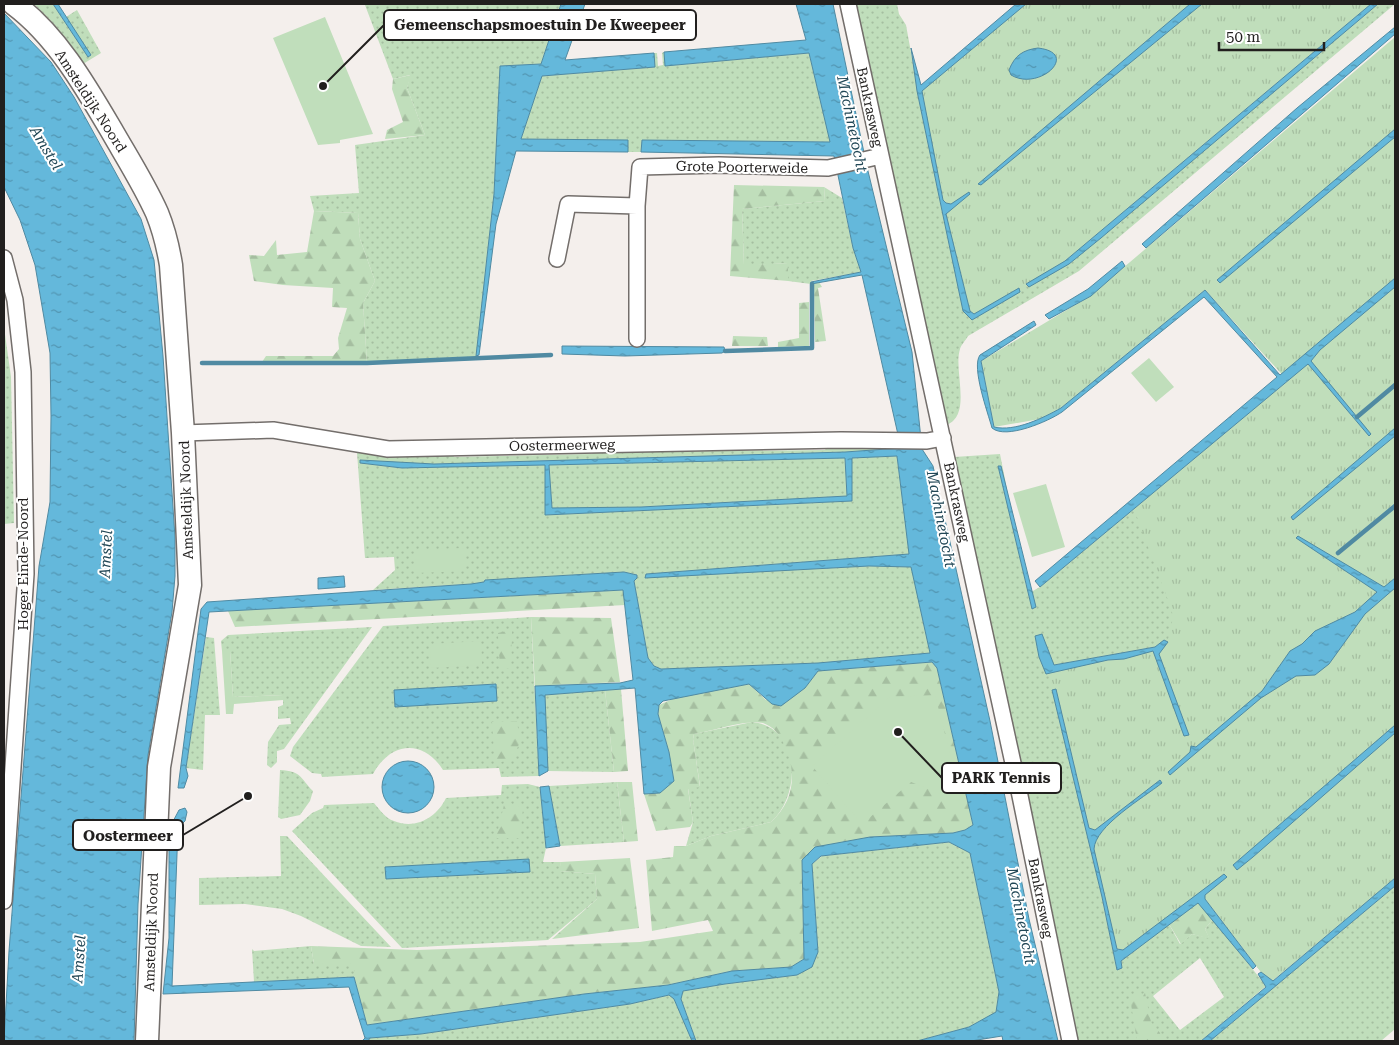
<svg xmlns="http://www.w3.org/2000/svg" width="1399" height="1045" font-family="'Roboto Serif',serif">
<defs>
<pattern id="grass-dots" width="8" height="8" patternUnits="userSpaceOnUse" patternTransform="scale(1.25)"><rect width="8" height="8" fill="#c0debb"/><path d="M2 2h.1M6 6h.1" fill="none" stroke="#a5bea0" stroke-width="1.8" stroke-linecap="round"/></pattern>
<pattern id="forest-firs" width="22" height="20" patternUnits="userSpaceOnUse" patternTransform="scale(1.25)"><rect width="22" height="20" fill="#c0debb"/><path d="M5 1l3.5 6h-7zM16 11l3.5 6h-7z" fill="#a5bea0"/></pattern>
<pattern id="park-tufts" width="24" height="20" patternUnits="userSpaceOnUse" patternTransform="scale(1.25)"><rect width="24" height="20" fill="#c0debb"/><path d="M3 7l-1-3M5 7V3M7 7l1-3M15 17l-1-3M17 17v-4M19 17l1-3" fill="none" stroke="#a5bea0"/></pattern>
<pattern id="water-ripples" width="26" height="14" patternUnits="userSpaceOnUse" patternTransform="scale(1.25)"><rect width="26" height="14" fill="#64b8db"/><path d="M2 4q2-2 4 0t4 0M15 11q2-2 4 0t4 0" fill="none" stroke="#5295b1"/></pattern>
</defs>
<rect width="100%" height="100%" fill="#f4efec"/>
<!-- grass -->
<path fill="url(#grass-dots)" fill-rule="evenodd" d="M34,4H53L88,57L66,17L77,10L101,53L83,64C70,41 53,22 34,4Z
M374,4H561L541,64L500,66L494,194L476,360L367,363L363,303L375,281L360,239L358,213L314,211L310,196L359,193L355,145L425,135L407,88L410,75L393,79L365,5Z
M853,4H897L899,14L906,25L918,91L1019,4H1371L1065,261L1069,264L1378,4H1395L1079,271L968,336C966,340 961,345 960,349C953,371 973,415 946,425Z
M664,52L666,66L809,53L831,142L642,140L641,152H628V140L521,139L542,76L654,67V53H657L658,66L663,65L662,53Z
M824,187L842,198L853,248L862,272L811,281V284L788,281L787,263L744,266L742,209L825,201Z
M4,327L11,377L14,523L4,524Z
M1308,364L1395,878L1272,981L1261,972L1205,899V895L1224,874L1123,950L1117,949L1102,897L1117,970L1122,968L1121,961L1169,924L1180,944L1192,934L1209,938L1205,929L1213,919L1266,986L1201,1041H1077L954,457L1000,454L1026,585L1034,602L1031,592L1040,587ZM1165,640L1161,677L1054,665L1155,647ZM1200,958L1224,997L1180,1030L1153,996Z
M829,444L901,448L845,452L434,464L360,463L402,468L545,465V515L852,501V458L897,456L910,554L646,574L645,577L869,566L912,567L930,653L818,663L661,669L654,666L648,658L634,581L637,575L624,572L485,580V582L471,584L373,590L395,570L394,557L365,558L357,453H452L454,457L592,454L596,450L626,448V452L825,450Z
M845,458L847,496L641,507L552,509L549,465Z
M531,617L539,776L501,777L499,768L443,770C423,738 390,742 373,774L322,777L321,774L312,773L290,756L293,747L383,626ZM495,684L496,701L395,706L394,690Z
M372,627L284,749L277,751V762L271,768L267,765L268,742L279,725L291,724L290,718L278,719V707L283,705V695L233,697L230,651H222L221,641L228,635Z
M206,637L214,638L220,715H205L203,770L186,768Z
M605,690L614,772L548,771L544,695Z
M752,722C801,727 802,794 771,822L711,836L686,846L693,822L688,788L700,786L693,739L694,734Z
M280,770C302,771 300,778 313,791L310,801L300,815L281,819L278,817Z
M617,782L624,842L560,846L549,786Z
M528,784L540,787L546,848L543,862H561L560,871L595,874L597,899L548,940L402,948L292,831L312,813L323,808L324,805L374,803C380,810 385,818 394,821C416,830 437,817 446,798L501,795L502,785Z
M280,836H287L391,947L361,946L301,916L282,909L245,904L199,905V878L281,876Z
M949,842L970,853L999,992L996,1013L969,1027L917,1041H696L681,999L683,991L725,984L797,975L818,952L812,864L822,856Z
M1395,886V1029L1381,1041H1210Z
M311,946L314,964H354V977L254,982L252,949L254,951Z
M669,995L674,998L692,1041H368L370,1038L421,1034L630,1004Z"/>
<!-- forest -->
<path fill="url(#forest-firs)" d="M411,75L407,88L425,135L385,139L387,130L403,122L392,89L393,79Z
M734,185L824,187L825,201L742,209L744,265L788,263V281L730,276Z
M314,211L358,213L360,239L375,281L363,303L367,363L262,362L266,356H333L339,349L338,338L347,308L332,307L333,288L283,285L254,281L249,255L264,256L276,240L277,255L307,252Z
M819,282L822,287L818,288L826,341L815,342L814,283Z
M809,302V346L778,347V342L799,338V303Z
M733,336L767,337L768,346H732Z
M624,590L625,605L235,627L228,611Z
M531,617L611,618L620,682L535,686Z
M512,630L511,668L500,670L498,633Z
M932,662L937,668L973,825L965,830L953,833L870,837L802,860L804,959L791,967L732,971L668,985L584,994L367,1025L354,977V964H314L311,946L417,950L640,942L713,931L708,920L652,931L646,860L673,857L674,846H686L711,836L771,822C795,800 797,772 784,744C780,735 774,727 763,723C747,719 712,731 694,734L693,739L700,787L688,789L693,822L690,827L656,831L644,794L660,793L669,752L658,714L659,705L675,698L749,684L766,700L805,688L818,671Z
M621,689L628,771L614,772L605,690Z
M517,721L520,742L513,758L495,764L492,722Z
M617,782H632L638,841L624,842Z
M505,801L523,808L520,838H496Z
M630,858L639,928L552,939L597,899L595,874L559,871L561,862Z
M1198,902L1213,919L1205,929L1210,939L1192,934L1181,944L1169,924Z
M1145,993L1151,1022L1160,1033L1161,1041H1137L1130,998Z"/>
<!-- park -->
<path fill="url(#park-tufts)" d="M1025,4H1370L1065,261L974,314L970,311L922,91Z
M1395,37V878L1272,981L1261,972L1201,892C1186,904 1132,951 1117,949L1055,690H1052L1050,672L1161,649C1171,639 1173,625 1172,611L1134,509L1288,381L1205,290L1061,408L1040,419L994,427L981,361L1090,296Z"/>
<!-- garden -->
<path fill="#c0debb" d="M325,17L373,134L340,140V143L318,145L273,38Z
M1149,358L1174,387L1156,402L1131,373Z
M1046,484L1065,547L1032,557L1013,493Z
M465,548V571L416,573L415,550Z
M481,641L482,665L431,668L430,644Z
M222,651H230L233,697L283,695V700L234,704L233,714H226Z
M935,695L961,797L958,801L911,782L862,824L812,766L890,697Z"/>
<!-- water -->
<path fill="url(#water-ripples)" stroke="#508aa2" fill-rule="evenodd" d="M53,4H58L91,55L88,57Z
M561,4H585L565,60L654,53L655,67L542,76L521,139L628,140V152L516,151L496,224L479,355L476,356L494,194L500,66L541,64Z
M796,4H833L867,167L912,352L922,449L933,466L990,721L1029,919L1058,1041H1003L1002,1036L971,1041H917L969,1027L996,1012L999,992L970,853L949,842L821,856L812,864L818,952L812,967L797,975L725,984L683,991L681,999L696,1041H692L674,999L669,995L630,1004L421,1034L370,1038L368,1041H362L365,1038L349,987L163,994L169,938V829L179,810L185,808L187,812L185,821L178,828L172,986L354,977L367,1025L584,994L668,985L732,971L791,967L804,959L802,860L815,847L870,837L953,833L965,830L973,825L937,668L932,662L818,671L805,688L781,706L772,704L749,684L663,701L659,705L658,714L669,752L674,781L660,793L644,794L635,688L545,695L548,771L539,776L535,686L620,683L633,680L623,590L209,612L186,768L188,776L184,788H178L201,609L207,602L471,584L484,582L485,580L624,572L637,575V578L634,581L648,658L654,666L661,669L818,663L930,653L911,567L869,566L645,578L646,574L909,554L897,456L852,458V501L545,515V465L402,468L360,463V460L434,464L845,452L901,448L862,275L811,284V282L861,272L853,248L834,156L641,152L642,140L830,142L809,53L665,66L664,52L806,40ZM845,458L847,496L641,507L552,508L549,465Z
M1016,4H1026L922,91L943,200L946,203L951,204L969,192L970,194L946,214L970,311L974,314L1019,288L1020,292L972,320L963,311L917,91L911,48L921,85Z
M1190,4H1202L981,185L978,184Z
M1371,4H1378L1101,238L1069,264L1029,287L1026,284L1065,261Z
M4,13L51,62L74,97L141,219L154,260L163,356L175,538V576L172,612L148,755L138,904L134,1041H4L9,951L39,566L50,502L51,416L50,353L35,265L20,220L4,187Z
M1395,27V34L1146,248L1142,244L1297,108Z
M1038,48C1081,53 1039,92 1011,75L1009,70C1015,55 1023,50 1038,48Z
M1395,129V137L1220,283L1217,280Z
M1122,261L1125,266L1091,296L1049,319L1045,315L1088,289Z
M1395,278V287L1320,350L1311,361L1371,434L1369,436L1308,364L1040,587L1035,581L1277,377L1204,297L1062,412C1049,421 1006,440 992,428C988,413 971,367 980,355L1034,321L1036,325L981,361L994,427C1015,432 1043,418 1061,408L1205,290L1280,375Z
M562,346L724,347L725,351L722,353L625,356L562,354Z
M1395,428V436L1293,520L1291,517Z
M998,466H1001L1036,607L1032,609Z
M1298,536L1384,587L1395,578V588L1365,614L1329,664L1315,675L1296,676L1261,698L1170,775L1168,772L1190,752L1191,746L1196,747L1262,691L1290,651L1302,644L1315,631L1355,612L1377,592L1296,538Z
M344,576L345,587L318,589V578Z
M1042,634L1054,665L1155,647L1164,640L1168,642L1159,654L1189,735L1184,736L1153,651L1124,659L1108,660L1046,674L1039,657L1035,636Z
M496,684L497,701L395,707L394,690Z
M1056,689L1089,828L1095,830L1160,780L1162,783C1143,798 1095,826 1094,849L1117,949L1123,950L1224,874L1227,877L1205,895V899L1256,966L1253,969L1198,903L1121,961L1122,968L1117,970L1102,897L1052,690Z
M1395,725V733L1253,857L1237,870L1233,865Z
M382 787a26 26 0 1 1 52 0a26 26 0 1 1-52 0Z
M549,786L560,846L546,848L540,787Z
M529,859L530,872L386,879L385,867Z
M1395,878V886L1210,1041H1201L1266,987L1258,974L1261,972L1273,981Z"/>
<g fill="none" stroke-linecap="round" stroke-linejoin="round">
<!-- stream -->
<path stroke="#508aa2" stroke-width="4.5" d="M725,351L812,348V284
M202,363H367L551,355
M1357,417L1395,385
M1338,553L1395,506"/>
<defs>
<path id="street" d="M848,4L1018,786L1070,1041
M4,258L15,300L23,372L26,574L4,901
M557,259L568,204L637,206
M637,339V206L640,167L719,165L828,168L881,156
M183,433L273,430L388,449L841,440L927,441L943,438"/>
<path id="secondary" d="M14,4C57,36 86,87 113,133C128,159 145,186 157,213C164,230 168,247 171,265L183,433L190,585L159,767L147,1041"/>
</defs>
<!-- street casing -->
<use href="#street" stroke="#736e6b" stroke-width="18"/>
<!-- secondary casing -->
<use href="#secondary" stroke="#736e6b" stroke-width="25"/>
<!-- street -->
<use href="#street" stroke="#fff" stroke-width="15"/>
<!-- secondary -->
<use href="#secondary" stroke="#fff" stroke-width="22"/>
</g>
<g text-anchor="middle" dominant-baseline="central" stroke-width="4" stroke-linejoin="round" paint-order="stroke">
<!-- street labels -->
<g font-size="14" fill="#211f1e" stroke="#fff">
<text transform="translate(91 101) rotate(57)">Amsteldijk Noord</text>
<text transform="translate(870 107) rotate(78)">Bankrasweg</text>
<text transform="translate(742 167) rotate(1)">Grote Poorterweide</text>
<text transform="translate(562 445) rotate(-1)">Oostermeerweg</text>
<text transform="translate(186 500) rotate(-92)">Amsteldijk Noord</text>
<text transform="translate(957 502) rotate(78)">Bankrasweg</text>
<text transform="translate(23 564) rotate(-90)">Hoger Einde-Noord</text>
<text transform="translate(1041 898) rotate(79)">Bankrasweg</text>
<text transform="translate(151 932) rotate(-88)">Amsteldijk Noord</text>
</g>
<!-- water labels -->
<g font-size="15" font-style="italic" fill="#214756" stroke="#fff">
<text transform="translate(852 124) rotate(78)">Machinetocht</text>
<text transform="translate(46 148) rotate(59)">Amstel</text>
<text transform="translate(941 519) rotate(79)">Machinetocht</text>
<text transform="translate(106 554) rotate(-87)">Amstel</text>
<text transform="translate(1021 916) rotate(79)">Machinetocht</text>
<text transform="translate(79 959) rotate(-86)">Amstel</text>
</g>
</g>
<!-- callouts -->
<path fill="none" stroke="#211f1e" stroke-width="2" d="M323 86L384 25M898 732L942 778M248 796L183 835"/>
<g fill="#211f1e" stroke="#fff" stroke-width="2">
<circle cx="323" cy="86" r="5"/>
<circle cx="898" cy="732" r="5"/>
<circle cx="248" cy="796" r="5"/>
</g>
<g fill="#fff" stroke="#211f1e" stroke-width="2">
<rect x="384" y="10" width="312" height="30" rx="5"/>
<rect x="942" y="763" width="119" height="30" rx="5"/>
<rect x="73" y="820" width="110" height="30" rx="5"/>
</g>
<g font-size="15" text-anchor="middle" font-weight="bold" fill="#211f1e">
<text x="540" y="30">Gemeenschapsmoestuin De Kweepeer</text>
<text x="1001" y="783">PARK Tennis</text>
<text x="128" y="841">Oostermeer</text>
</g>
<!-- border -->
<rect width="1399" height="1045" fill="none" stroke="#211f1e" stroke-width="10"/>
<!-- scale -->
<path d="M1219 42v8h105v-8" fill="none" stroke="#211f1e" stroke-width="2.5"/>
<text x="1226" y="42" font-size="15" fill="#211f1e" stroke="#ffffff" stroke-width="4" paint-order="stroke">50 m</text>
</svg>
